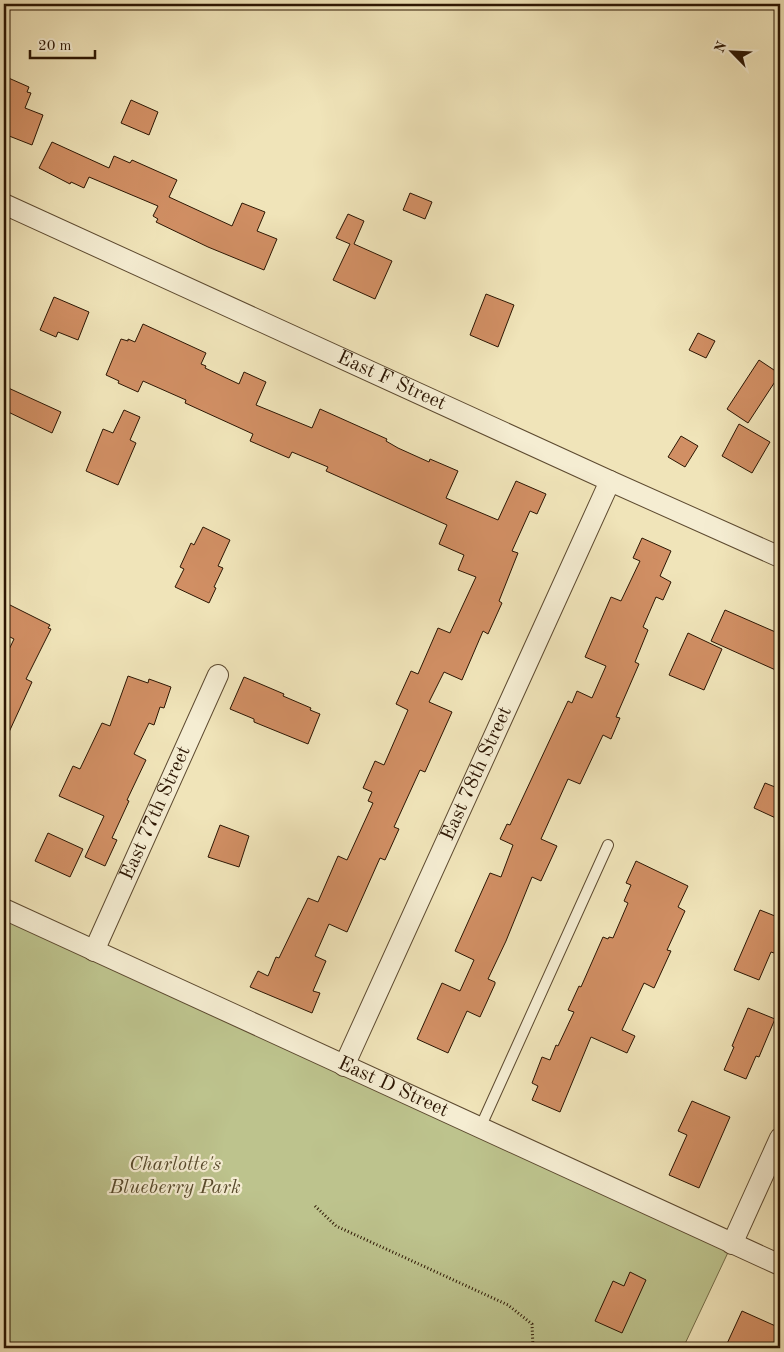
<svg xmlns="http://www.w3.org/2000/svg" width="784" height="1352" font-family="'Old Standard TT',serif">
<rect width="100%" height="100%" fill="#f0e4b9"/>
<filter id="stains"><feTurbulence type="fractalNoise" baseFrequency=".004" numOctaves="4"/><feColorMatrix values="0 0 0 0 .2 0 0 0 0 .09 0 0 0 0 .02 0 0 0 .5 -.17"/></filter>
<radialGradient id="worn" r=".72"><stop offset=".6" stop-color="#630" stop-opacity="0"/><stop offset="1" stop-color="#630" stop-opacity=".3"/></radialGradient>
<!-- green -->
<path fill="#bdc38d" stroke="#746c48" d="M4,909L732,1244L683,1348H4Z"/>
<!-- building -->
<path fill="#d18f64" stroke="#2c1603" d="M4,76L29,87L27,92L31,93L25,108L43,115L32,145L4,134Z
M131,100L158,112L149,135L121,123Z
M52,142L109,168L114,156L130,163L132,160L177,180L169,197L232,226L242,203L265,212L257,231L277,239L264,270L208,247L156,222L158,219L153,216L158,206L89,177L84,188L71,182L70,184L39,168Z
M410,193L432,202L425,219L403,210Z
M348,214L364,221L354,244L392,261L375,299L333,280L350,244L336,238Z
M486,294L514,305L498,347L470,335Z
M54,297L89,312L78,340L58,332L56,337L40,330Z
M143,324L206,353L201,364L206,366L205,368L239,384L244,372L266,382L256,405L312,428L320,409L387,439L386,441L398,448L429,462L430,459L458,471L446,498L498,520L516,481L546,494L537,514L530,511L512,551L518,553L499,601L502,603L488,634L483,631L462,680L444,672L429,702L452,712L425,772L420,770L394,827L399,829L385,860L380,858L347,932L329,924L315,956L326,961L313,991L320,993L312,1013L250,987L258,971L268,976L276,957L279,958L308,898L318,902L338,856L347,860L373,803L368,801L372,792L363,788L375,761L384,765L408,710L396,704L411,671L418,674L438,628L450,633L476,577L458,570L464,555L439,544L447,525L326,471L328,467L292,452L289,458L250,441L253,434L185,403L186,400L143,381L138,392L118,383L119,381L106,375L121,339L128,341V339L135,342Z
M698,333L715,341L706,358L689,350Z
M759,360L780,374L748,423L727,409Z
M4,386L61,412L52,433L4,410Z
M124,410L140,417L130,440L136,443L118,485L86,471L103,429L113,433Z
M739,424L770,442L752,473L722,456Z
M681,436L698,446L685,467L668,457Z
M203,527L230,540L218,566L223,568L214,587L216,588L209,603L175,587L184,569L180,567L191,543L194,545Z
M642,538L671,551L660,576L671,582L663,600L656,597L643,627L648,630L635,662L639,664L616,717L620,718L611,739L603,735L580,784L568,779L541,839L557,846L541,881L532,877L506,941L488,979L495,982V984L480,1017L467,1011L448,1053L417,1039L442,983L460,991L474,960L455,951L490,873L501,877L513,845L500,839L507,824L510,825L568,701L572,703L577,691L592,698L606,666L585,657L611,597L621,601L640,561L633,558Z
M4,602L50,625L48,628L51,629L26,679L32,682L4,743V660L14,639L4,634Z
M725,610L780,634V672L711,641Z
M688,633L722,649L704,690L669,675Z
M128,676L148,683L149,679L171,687L164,708L160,707L154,725L149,723L134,754L146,760L127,800L129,801L112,838L117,840L105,866L85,857L104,816L59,796L73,766L80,769L102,723L110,726Z
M244,677L284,694L283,696L311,708L310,710L320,714L308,744L254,722V719L230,709Z
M765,783L780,789V820L754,808Z
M220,825L249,836L239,867L208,857Z
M48,833L83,849L70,877L35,861Z
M636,861L688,886L678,907L685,911L667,950L671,951L654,988L644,983L622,1030L635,1036L627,1053L591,1037L560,1112L532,1100L538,1086L532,1083L542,1057L550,1060L556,1045L558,1046L574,1012L568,1010L579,986L581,987L603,937L608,939L609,937L613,938L628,903L624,901L631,885L626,883Z
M760,910L780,918V955L771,952L759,980L734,970Z
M748,1008L775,1019L759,1057L756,1056L746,1079L724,1070L734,1047L732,1046Z
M692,1101L730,1117L699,1188L669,1175L687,1135L678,1131Z
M630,1272L646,1280L622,1333L595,1321L613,1281L624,1286Z
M742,1311L780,1328V1334L774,1348H725Z"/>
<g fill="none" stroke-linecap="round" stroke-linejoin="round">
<defs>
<path id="service" d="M480,1128L608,845"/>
<g id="minor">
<path id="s1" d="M4,204L610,481L780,557"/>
<path id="s2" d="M4,909L780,1265"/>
<path id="s3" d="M94,951L218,675"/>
<path id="s4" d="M344,1066L610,481"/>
<path d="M732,1244L780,1138"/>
</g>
</defs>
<!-- service casing -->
<use href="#service" stroke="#5d4a30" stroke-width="12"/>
<!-- minor casing -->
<use href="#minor" stroke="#5d4a30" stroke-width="22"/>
<!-- path -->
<path stroke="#2c1603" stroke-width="3" stroke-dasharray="1 2.5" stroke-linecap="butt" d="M315,1206L336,1226L508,1305L532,1324L533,1348"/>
<!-- service -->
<use href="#service" stroke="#f5edd2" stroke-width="10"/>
<!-- minor -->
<use href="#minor" stroke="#f5edd2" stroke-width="20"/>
</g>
<g text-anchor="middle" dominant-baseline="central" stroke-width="4.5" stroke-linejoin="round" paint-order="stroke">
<!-- street labels -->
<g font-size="20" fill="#2c1603" stroke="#f5edd2">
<text stroke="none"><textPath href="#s1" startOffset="426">East F Street</textPath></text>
<text stroke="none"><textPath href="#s4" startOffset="321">East 78th Street</textPath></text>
<text stroke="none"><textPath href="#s3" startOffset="151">East 77th Street</textPath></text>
<text stroke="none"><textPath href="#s2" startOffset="428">East D Street</textPath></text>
</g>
<!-- park labels -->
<g font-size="20" font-style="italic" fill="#584a2c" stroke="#f5edd2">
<text x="175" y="1165">Charlotte's<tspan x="175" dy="23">Blueberry Park</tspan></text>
</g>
</g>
<!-- margin -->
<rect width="784" height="1352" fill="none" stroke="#f0e4b9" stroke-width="20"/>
<rect x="5" y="5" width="774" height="1342" fill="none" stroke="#2c1603" stroke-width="2.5"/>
<rect x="10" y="10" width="764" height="1332" fill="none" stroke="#2c1603"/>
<!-- north arrow -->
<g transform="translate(732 52) rotate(294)" stroke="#f5edd2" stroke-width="4" paint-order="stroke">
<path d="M0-4L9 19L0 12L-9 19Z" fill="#2c1603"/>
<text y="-8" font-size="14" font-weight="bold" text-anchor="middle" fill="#2c1603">N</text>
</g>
<!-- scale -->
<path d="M30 50v8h65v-8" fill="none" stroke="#2c1603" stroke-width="2.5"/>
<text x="38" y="50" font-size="15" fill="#2c1603" stroke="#f5edd2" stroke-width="4" paint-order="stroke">20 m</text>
<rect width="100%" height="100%" filter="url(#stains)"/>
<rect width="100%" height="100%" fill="url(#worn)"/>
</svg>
